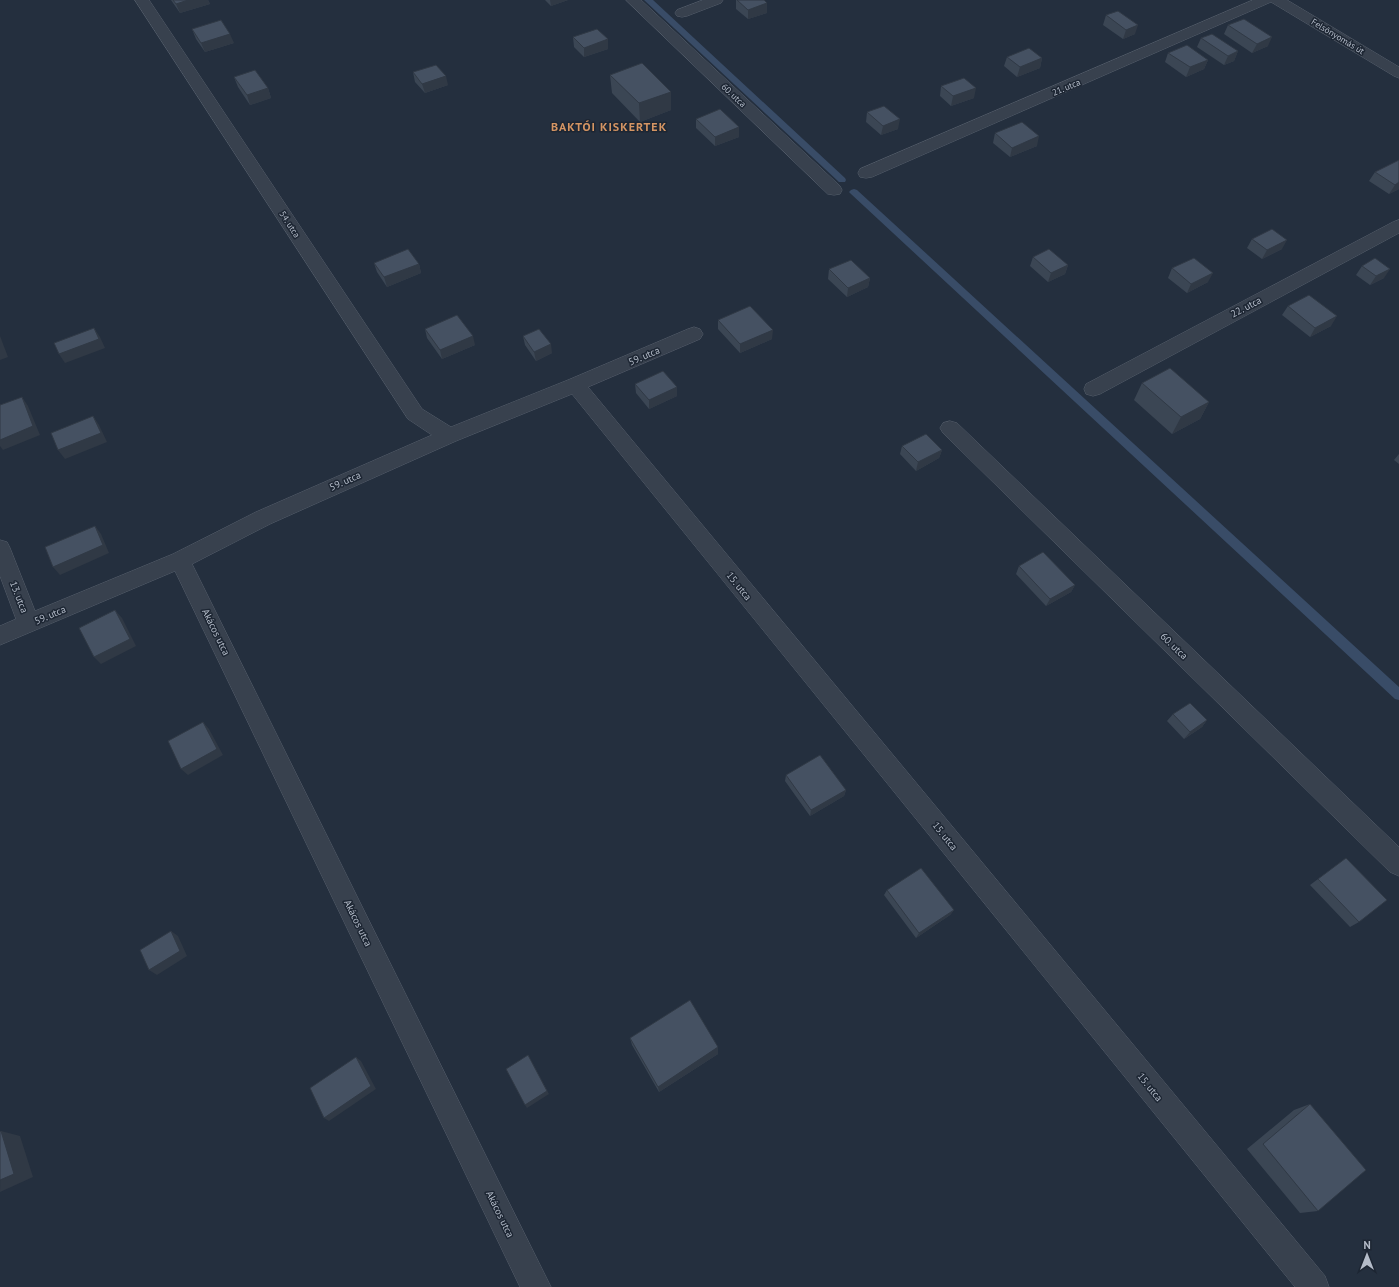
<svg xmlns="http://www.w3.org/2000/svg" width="1399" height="1287" font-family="'PT Sans',sans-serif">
<rect width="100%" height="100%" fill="#242f3e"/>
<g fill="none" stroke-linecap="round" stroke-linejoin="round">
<!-- stream -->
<path fill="#394c67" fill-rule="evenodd" d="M644,0H653L845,178L846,180L845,182H839Z
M854,189L857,190L1399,687V700L1395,699L851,194L849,192L851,190Z"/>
<defs>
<path id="minor" d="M135,0H149L422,409L451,427L568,380L688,329L694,327L700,329L703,334L700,339L588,387L1325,1276L1329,1287H1295L572,394L456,441L270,524L192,564L551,1287H520L175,571L0,645V626L16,619L0,576V540L7,542L10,548L35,611L173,554L256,512L432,435L408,419Z
M626,0H641L840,186L842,190L840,194L834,195L828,194Z
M703,0H723L721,3L687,16L682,17L677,16L675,13L677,10Z
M1253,0H1287L1399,67V78L1394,76L1271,2L872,177L866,178L860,177L858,173L860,169Z
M1399,220V233L1100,394L1093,396L1086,394L1084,389L1086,384L1393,222Z
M950,421L957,423L1399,847V876L1390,872L943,433L940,428L943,423Z"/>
</defs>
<!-- minor casing -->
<use href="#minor" stroke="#565f6c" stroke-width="1"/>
<!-- minor -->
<use href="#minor" fill="#38414e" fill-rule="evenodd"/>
</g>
<!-- wall -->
<path fill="#3b4654" d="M171,0H208L210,4L180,13Z
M545,0H568L551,6Z
M736,0H764L767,13L748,19L736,9Z
M1106,15L1135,34L1123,39L1103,25Z
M1228,25L1268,46L1252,53L1224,34Z
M192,29L234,43L205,52L196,39Z
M573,37L608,39V49L584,57L574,47Z
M1201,38L1238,51L1234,61L1224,65L1197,47Z
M1168,53L1208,60L1204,69L1186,77L1165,62Z
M1007,57L1042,58L1040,68L1017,77L1004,66Z
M413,72L448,85L425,93L415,82Z
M610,75L671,110L640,122L612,93Z
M234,77L268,88L271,98L250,105L238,87Z
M941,86L974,98L951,106L940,96Z
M867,112L898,129L881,135L866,122Z
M696,119L739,137L715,146L696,128Z
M995,133L1037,146L1010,157L993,143Z
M1399,160V189L1389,194L1369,181L1375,172Z
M1252,239L1282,249L1262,259L1247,248Z
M1033,257L1068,265L1065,274L1048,282L1030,266Z
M374,263L419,264L421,273L387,287L377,272Z
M1362,266L1384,278L1370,285L1356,275Z
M1172,268L1208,282L1187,293L1168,278Z
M829,269L870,278L868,287L847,297L828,279Z
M1288,306L1331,326L1310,337L1282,315Z
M718,320L772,339L740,353L718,329Z
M425,329L475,345L442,359L427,338Z
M523,336L552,353L536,361L525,345Z
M1142,383L1209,402L1200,419L1172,434L1134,400Z
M635,384L677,387V396L649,409L636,393Z
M902,446L942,450L939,458L916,471L900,454Z
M1399,454V464L1394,460Z
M1019,566L1075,585L1071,592L1046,606L1016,574Z
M1173,714L1207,720L1202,727L1184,739L1167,721Z
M786,775L846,790L844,796L810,816L785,781Z
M1338,864L1359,922L1350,927L1310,885Z
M887,890L954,910L950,915L916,938L884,895Z
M630,1038L718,1047V1054L659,1092L632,1045Z
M1310,1104L1318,1211L1300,1213L1247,1149L1294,1110Z"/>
<!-- shaded-wall -->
<path fill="#303945" d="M188,0H208L210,4L180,13L176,4Z
M550,0H568L551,6Z
M767,3V13L748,19V10Z
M1138,25L1135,34L1123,39L1126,30Z
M230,34L234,43L205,52L201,43Z
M1272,37L1268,46L1252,53L1257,44Z
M608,39V49L584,57V48Z
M1238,51L1234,61L1224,65L1228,56Z
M1042,58L1040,68L1017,77L1020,67Z
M1208,60L1204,69L1186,77L1190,67Z
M446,76L448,85L425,93L422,84Z
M268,88L271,98L250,105L247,95Z
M976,88L974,98L951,106L953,96Z
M671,92V110L640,122L639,103Z
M900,119L898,129L881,135L883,126Z
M739,127V137L715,146V137Z
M1039,136L1037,146L1010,157L1012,148Z
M1399,182V189L1389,194L1395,185Z
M1287,240L1282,249L1262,259L1267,250Z
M419,264L421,273L387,287L384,277Z
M1068,265L1065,274L1048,282L1051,273Z
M1390,269L1384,278L1370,285L1376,276Z
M1213,273L1208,282L1187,293L1191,284Z
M870,278L868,287L847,297L848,288Z
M1337,316L1331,326L1310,337L1315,328Z
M94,328L100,337L105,348L65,363L59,354Z
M773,330L772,339L740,353V344Z
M0,336L8,357L0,360Z
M473,336L475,345L442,359L440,350Z
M551,344L552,353L536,361L534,352Z
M677,387V396L649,409V400Z
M22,397L28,406L40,435L3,450L0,446V440Z
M1209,402L1200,419L1172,434L1181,417Z
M93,416L99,425L107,442L65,459L58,450Z
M942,450L939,458L916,471L918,462Z
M95,526L101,534L109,553L60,575L53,567Z
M1075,585L1071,592L1046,606L1050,599Z
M115,610L122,618L136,646L101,664L94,657Z
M1207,720L1202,727L1184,739L1190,732Z
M203,722L209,729L223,755L188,775L181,769Z
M846,790L844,796L810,816L811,810Z
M954,910L950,915L916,938L919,933Z
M171,931L178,936L187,956L157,975L149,970Z
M718,1047V1054L659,1092L658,1087Z
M528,1055L549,1094L527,1108L525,1105Z
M356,1057L361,1061L376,1089L329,1121L324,1118Z
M1,1131L20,1136L33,1177L0,1192Z"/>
<!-- building -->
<path fill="#455162" stroke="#303945" d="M173,0H188L176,4Z
M737,0H764L767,3L748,10Z
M1118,11L1138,25L1126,30L1106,15Z
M1244,19L1272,37L1257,44L1228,25Z
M221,20L230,34L201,43L192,29Z
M597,29L608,39L584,48L573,37Z
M1212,34L1238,51L1228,56L1201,38Z
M1187,45L1208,60L1190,67L1168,53Z
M1029,48L1042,58L1020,67L1007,57Z
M642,63L671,92L639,103L610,75Z
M436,65L446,76L422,84L413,72Z
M255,70L268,88L247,95L234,77Z
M964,78L976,88L953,96L941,86Z
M884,106L900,119L883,126L867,112Z
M720,109L739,127L715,137L696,119Z
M1022,122L1039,136L1012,148L995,133Z
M1399,160V182L1395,185L1375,172Z
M1272,229L1287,240L1267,250L1252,239Z
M408,249L419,264L384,277L374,263Z
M1049,249L1068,265L1051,273L1033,257Z
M1194,258L1213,273L1191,284L1172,268Z
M1375,258L1390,269L1376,276L1362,266Z
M851,260L870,278L848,288L829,269Z
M1309,295L1337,316L1315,328L1288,306Z
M750,306L773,330L740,344L718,320Z
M457,315L473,336L440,350L425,329Z
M94,328L99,339L59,354L54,343Z
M539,329L551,344L534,352L523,336Z
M1170,368L1209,402L1181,417L1142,383Z
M663,371L677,387L649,400L635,384Z
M22,397L33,426L0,440V405Z
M93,416L101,433L58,450L51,433Z
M926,434L942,450L918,462L902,446Z
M95,526L103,545L53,567L45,547Z
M1043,552L1075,585L1050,599L1019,566Z
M115,610L130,639L94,657L79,628Z
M1190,703L1207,720L1190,732L1173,714Z
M203,722L217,749L181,769L168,741Z
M820,755L846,790L811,810L786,775Z
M1346,858L1387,900L1359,922L1318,879Z
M921,868L954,910L919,933L887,890Z
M171,931L180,951L149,970L140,950Z
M690,1000L718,1047L658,1087L630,1038Z
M528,1055L547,1091L525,1105L506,1069Z
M356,1057L371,1086L324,1118L310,1088Z
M1310,1104L1366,1170L1318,1211L1263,1144Z
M1,1131L14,1174L0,1180V1132Z"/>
<g text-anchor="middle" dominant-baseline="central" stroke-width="3" stroke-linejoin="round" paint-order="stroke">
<!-- far-street labels -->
<g font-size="9" fill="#b4bcc9" stroke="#1d2633">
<text transform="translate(1338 36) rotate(31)">Felsőnyomás út</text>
<text transform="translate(1066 87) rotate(-23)">21. utca</text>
<text transform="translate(734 95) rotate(43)">60. utca</text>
<text transform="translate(290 224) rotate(57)">54. utca</text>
</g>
<!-- street labels -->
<g font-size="10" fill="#b4bcc9" stroke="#1d2633">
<text transform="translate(1246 307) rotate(-28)">22. utca</text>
<text transform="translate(644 356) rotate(-23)">59. utca</text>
<text transform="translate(345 481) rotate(-24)">59. utca</text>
<text transform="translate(739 586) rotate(51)">15. utca</text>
<text transform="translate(19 597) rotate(69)">13. utca</text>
<text transform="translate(50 615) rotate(-23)">59. utca</text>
<text transform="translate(216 632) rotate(64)">Akácos utca</text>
<text transform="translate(1174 646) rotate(44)">60. utca</text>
<text transform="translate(945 836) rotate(51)">15. utca</text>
<text transform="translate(358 923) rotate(64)">Akácos utca</text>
<text transform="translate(1150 1087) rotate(51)">15. utca</text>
<text transform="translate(500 1214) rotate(64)">Akácos utca</text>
</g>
<!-- far-district labels -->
<g font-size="12" font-weight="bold" letter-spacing="1" fill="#d59563" stroke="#1d2633">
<text x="609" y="126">BAKTÓI KISKERTEK</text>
</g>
</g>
<!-- north arrow -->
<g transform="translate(1367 1255)" stroke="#1d2633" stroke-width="3" paint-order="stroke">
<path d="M0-3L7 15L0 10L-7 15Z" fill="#b4bcc9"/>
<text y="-6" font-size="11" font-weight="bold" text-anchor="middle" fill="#b4bcc9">N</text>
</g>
</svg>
